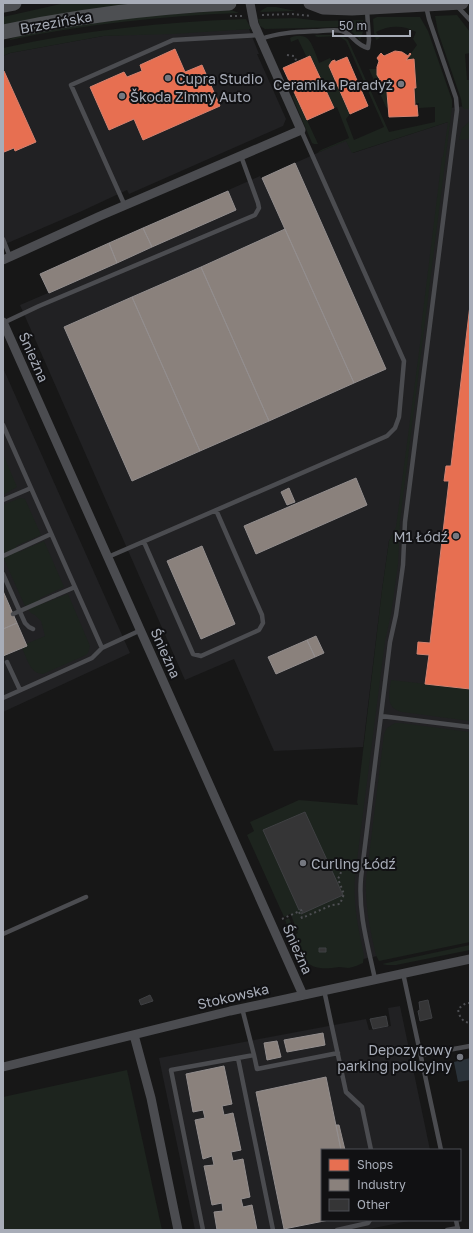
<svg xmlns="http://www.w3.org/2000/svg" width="473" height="1233" font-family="'Golos Text',sans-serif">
<rect width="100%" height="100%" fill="#171717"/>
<!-- built -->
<path fill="#212123" d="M249,29L259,54H257L286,119L283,126L129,194L127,190L82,211L3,245V56L10,53L103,36Z
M465,106L470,108V937L358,960L350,904L396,529L389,541L382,590L363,747L274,751L234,659L185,680L20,305L48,293L40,274L260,176L261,178H262L346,140L353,153L448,122L450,108Z
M3,368L130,653L3,712Z
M400,1006L430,1150H322V1220H414L364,1230H195L159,1058L366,1019L369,1030L391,1026L388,1008Z"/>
<!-- green -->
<path fill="#1d241e" d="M65,3H144L3,25V17Z
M267,7H276L296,11L260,12L262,10Z
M231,10L239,13C162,16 85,24 10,40V39L21,35L49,29L148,16Z
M457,15L470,32V53L465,54L467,80H470V109H464L462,106L461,99L438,32L435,16Z
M377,17H420L428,31L452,100V107L400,521L398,564L391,614L385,641L355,876C353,903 358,928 364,955L363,963C358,965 354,967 349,968C345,968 343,967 339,967C310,972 302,963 292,936L298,933L291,915L290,914L284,917L247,835L254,831L250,822L299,800L358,805L357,802L382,590L389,541L396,527L422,329L421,328L442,157H443L448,122L352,153L346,141L317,153L321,150L349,138L337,107L334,108L307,58L298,39L291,42L290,38C295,35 304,35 308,39C312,43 317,57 319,63L330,58L332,62L330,64V69L350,114L346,119L354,140L384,127L346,41L340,37L336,36L318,37L315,36L316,35H341L348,40L389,132L435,122V107L419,108V103H415L414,88H416L414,60H406L417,45L413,39L416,32C404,25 389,25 376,32L380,38L376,40L374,33L373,19Z
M295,18L321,21L363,20V32L360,40L352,32L342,27L265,29L260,26L258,19Z
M246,19L251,29L173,34L103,36L10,53L3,56V48C82,30 165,22 246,19Z
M369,69H377L379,78L382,83L380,86L386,80L388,108L386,107Z
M295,94L318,144H314L312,143L292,96Z
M470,121V139L459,140L462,128Z
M3,454L17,487L3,495Z
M20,498L25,499L41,535L16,546L19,552L44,541L64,587L40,598L42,604L68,594L90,646L88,653L86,655L43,674C30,674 27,658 22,648L27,646L26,644L45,636L41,621L35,615L31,613L24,604L3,557V505Z
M391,680L470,689V721L402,712C385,708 389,694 391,680Z
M395,723H400L470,732V942L379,961L376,955C370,930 365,906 366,880L384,734L387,728Z
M289,918L295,932L291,934L285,920Z
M470,945V950L396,965H387L382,964Z
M127,1070L162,1230H3V1097Z"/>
<!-- water -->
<path fill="#2a3239" d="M470,1058V1080L458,1082L454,1062Z"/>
<!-- shops -->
<path fill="#e76f51" stroke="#d48270" d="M175,49L185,72L202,65L220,106L143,140L134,119L109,130L90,87L124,72L127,77L142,71L140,65Z
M395,51L402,52L408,56L410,53L411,54L406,60L414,59L416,88H414L415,106L417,105L418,116L389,117L386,80L380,86L382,83L377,75V67L379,61L377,58L381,53L384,56Z
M310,56L334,108L307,120L283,68Z
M347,57L368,106L350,114L329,66L330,64L332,61L335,60V62Z
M3,71H4L36,142L15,151L14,148L4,152L3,150Z
M470,305V689L425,684L429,655L417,654L418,642L430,643L449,481H444L446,466H451Z"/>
<!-- industry -->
<path fill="#8a817c" stroke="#938e8e" d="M295,163L386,369L354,383L262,178Z
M228,191L236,210L152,247L143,228Z
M143,228L152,247L117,263L109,243Z
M285,229L354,383L269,421L201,267Z
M109,243L117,263L49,293L40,274Z
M201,267L269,421L200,451L132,297Z
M132,297L200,451L132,481L64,327Z
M356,478L367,505L256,554L244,526Z
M289,488L295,502L287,505L281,492Z
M202,546L235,624L201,639L167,561Z
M3,591L17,623L3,629Z
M17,623L27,646L3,656V629Z
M316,636L324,653L315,657L307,640Z
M307,640L315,657L276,674L268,657Z
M323,1033L325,1045L287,1052L284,1040Z
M277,1041L281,1057L267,1060L264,1043Z
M224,1066L232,1104L222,1106L224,1115L233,1113L241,1150L231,1152L233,1161L243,1159L250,1197L241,1199L243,1207L252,1205L257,1230H217L214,1212L223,1211L222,1203L212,1205L204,1166L214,1165L212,1156L203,1159L195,1120L205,1118L203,1110L193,1112L186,1074Z
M326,1077L341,1150H322V1220H329L284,1229L256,1092Z
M336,1125H339L345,1150H341Z"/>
<!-- building -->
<path fill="#353536" stroke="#3f4043" d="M305,812L343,895L301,914V913L303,912L302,910L301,909L299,910L263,830Z
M319,948H326V952H319Z
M150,995L153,1001L141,1005L139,1000Z
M428,1000L432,1018L420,1021L418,1011L420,1010L419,1002Z
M386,1016L388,1026L373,1029L370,1019Z"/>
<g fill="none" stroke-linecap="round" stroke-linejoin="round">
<!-- path -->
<path stroke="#4d4e52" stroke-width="2" stroke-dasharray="2 3" stroke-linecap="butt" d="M262,15L292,14L311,16
M230,16H243
M287,55L294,56L297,62
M299,912L302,918L332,905L340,904L344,894L338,879L342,870L341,861
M282,919L302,910
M470,1003H466L458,1009C459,1016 462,1022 470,1023"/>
<!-- lane -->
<path stroke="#4b4c50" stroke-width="4.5" d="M456,5L470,20
M261,39C280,32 299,32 320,31C327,31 335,29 342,31C353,34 354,44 368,48L369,40L367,10
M125,206L71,85L173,40L259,35
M3,239L10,257
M3,323L39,306L255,215L259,208L258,203L241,156
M3,425L102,648
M3,500L31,488
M144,542L193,654L201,656L259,630L263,623L262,615L216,510
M3,556L51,534
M108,557L387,436L395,428L399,417L404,361L301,130
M3,574L25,623L29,627L33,629
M54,596L75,587
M7,662L20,690
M3,698L92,658L102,648L141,630
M381,716L470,727
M3,934L86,897
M403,973L441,1150
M375,979C368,946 358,913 361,878L390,642L396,615L403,565L405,522L457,110L456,98L429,19L426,6
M324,990L346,1092L362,1107L371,1150
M254,1055L257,1069L338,1053
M421,1055L470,1046
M238,1058L273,1230
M456,1220L458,1230
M203,1230L171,1070L254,1055L242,1008
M337,1230L368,1223L370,1220
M447,1230L458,1228"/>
<!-- street -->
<path stroke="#4b4c50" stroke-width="9" d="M3,260L100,216L301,130L254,24L250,3
M3,322L303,995
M134,1035L151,1098L178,1230
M3,1067L230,1011L470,959"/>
<!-- secondary -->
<path stroke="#4a4a4e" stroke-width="13" d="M310,3L323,8L352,9L462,3"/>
<!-- primary -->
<path stroke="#4d4f52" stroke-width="15" d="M3,5L14,3
M3,32C77,16 153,7 229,3"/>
<!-- lane-bridge -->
<path stroke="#4b4c50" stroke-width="4.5" d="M13,614L54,596"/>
</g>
<!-- markers -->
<g fill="#757880" stroke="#111113" stroke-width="1.5">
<circle cx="168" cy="78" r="4"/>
<circle cx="401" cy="84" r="4"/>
<circle cx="122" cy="96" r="4"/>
<circle cx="456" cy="536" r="4"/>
<circle cx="303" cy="863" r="4"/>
<circle cx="460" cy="1057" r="4"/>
</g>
<g text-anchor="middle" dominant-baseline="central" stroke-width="4" stroke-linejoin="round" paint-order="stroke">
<!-- street labels -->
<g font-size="14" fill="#a8adb8" stroke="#111113">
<text transform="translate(56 22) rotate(-10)">Brzezińska</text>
<text transform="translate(34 357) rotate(66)">Śnieżna</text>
<text transform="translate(166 653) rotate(66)">Śnieżna</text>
<text transform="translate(298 949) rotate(66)">Śnieżna</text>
<text transform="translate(233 996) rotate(-13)">Stokowska</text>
</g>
<!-- poi labels -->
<g font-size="14" fill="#a8adb8" stroke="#111113" text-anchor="start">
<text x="176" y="78">Cupra Studio</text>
<text x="393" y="84" text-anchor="end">Ceramika Paradyż</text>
<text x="130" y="96">Škoda Zimny Auto</text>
<text x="448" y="536" text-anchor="end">M1 Łódź</text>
<text x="311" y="863">Curling Łódź</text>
<text x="452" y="1049" text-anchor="end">Depozytowy<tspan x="452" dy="16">parking policyjny</tspan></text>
</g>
</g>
<!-- border -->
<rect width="473" height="1233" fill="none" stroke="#a8adb8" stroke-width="8"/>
<!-- legend -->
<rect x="321" y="1149" width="140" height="72" fill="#111113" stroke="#4d4f55"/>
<rect x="329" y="1159" width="20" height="12" fill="#e76f51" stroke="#4d4f55"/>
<text x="357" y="1169" font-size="12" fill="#a8adb8">Shops</text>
<rect x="329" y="1179" width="20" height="12" fill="#8a817c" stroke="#4d4f55"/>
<text x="357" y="1189" font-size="12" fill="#a8adb8">Industry</text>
<rect x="329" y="1199" width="20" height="12" fill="#353536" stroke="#4d4f55"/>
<text x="357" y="1209" font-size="12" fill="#a8adb8">Other</text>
<!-- scale -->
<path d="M333 30v6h77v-6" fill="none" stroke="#a8adb8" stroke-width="2"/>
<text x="339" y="30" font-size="12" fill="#a8adb8" stroke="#111113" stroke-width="3" paint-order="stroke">50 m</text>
</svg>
